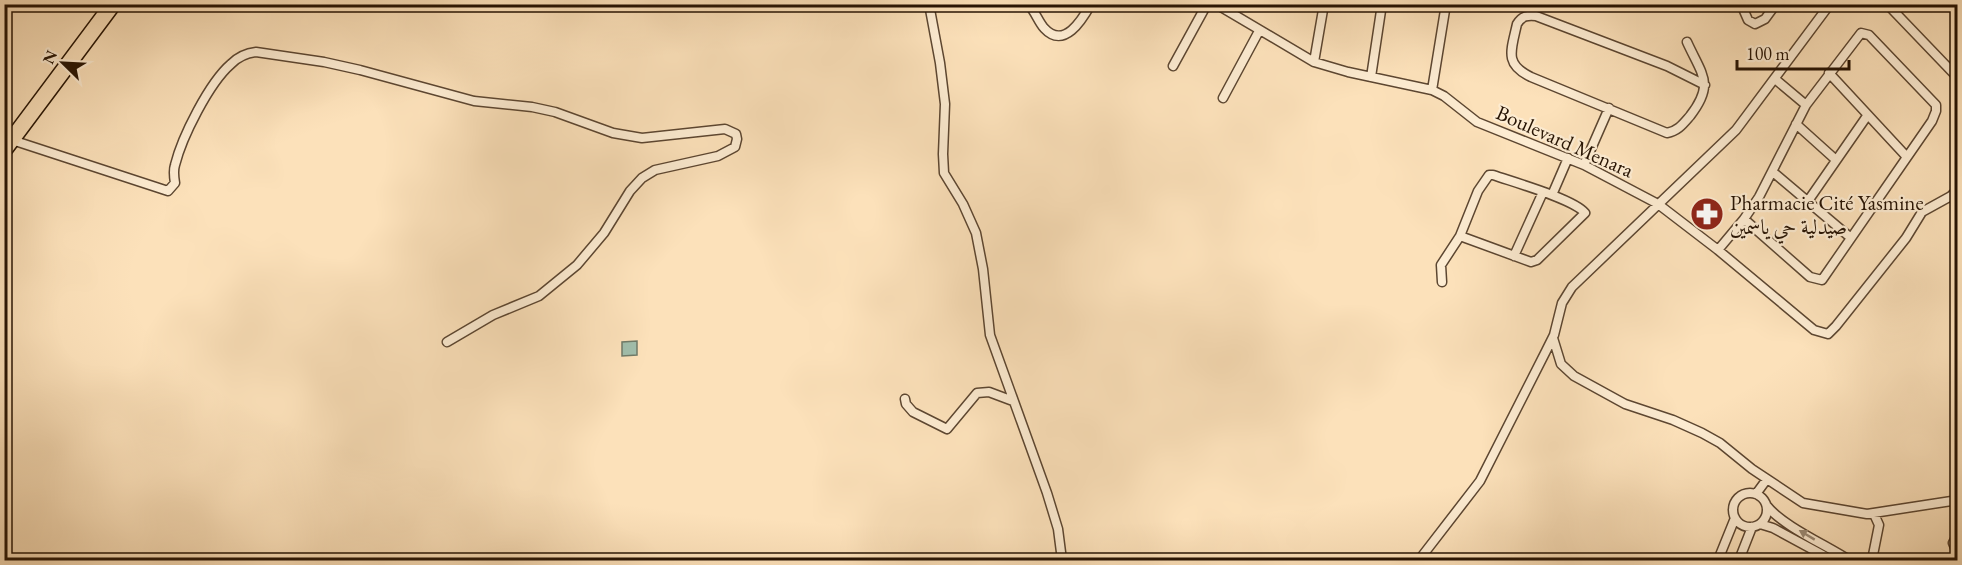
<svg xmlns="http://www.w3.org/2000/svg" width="1962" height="565" font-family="'EB Garamond',Amiri,serif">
<rect width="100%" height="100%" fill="#fce1ba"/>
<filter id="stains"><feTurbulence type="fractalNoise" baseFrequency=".00333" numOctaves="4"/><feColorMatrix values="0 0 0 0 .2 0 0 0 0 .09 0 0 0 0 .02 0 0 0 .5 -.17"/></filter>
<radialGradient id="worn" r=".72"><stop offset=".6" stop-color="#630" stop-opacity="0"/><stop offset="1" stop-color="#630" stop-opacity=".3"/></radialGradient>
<!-- water -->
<path fill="#a0beac" stroke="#6f7a68" stroke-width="1.5" d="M637,341V355L622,356V342Z"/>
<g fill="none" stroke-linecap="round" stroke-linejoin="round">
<defs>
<path id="minor" d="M929,4L940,63L945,104L943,154L944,173L963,204L976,233L983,269L990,335L1047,493L1058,529L1062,560
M1028,4C1035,11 1038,21 1044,28C1064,50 1082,20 1091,4
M1216,4L1314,62L1348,72L1432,90L1444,96L1477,122L1584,165L1658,204L1718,250L1814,330L1828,334L1836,326L1906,238L1922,212L1951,196L1958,189
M1741,4L1748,20L1755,24L1765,19L1776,4
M1887,4L1958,78
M1687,42C1702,75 1715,84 1690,116C1683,124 1678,131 1667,133L1531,77C1504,64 1511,51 1517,24C1522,16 1527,15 1536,16L1667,66L1705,85
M1314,62L1324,4
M1173,66L1207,4
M1829,73L1906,156
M1371,77L1382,4
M1775,79L1806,105
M1432,90L1446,4
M1223,98L1259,31
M1796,124L1836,160
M12,140L168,191L175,183C174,177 173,171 175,165C182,137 209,83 231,64C238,57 247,53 256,52L324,62L360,70L474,101L532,107L555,112L613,133L642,138L725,129L736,134L737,139L735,147L718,156L655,170L642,178L630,191L604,233L577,265L539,296L493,315L447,342
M1584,165L1609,108
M1773,172L1851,238
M1552,195L1568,158
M1808,201L1867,116
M1718,250L1744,219L1759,197L1806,105L1861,33L1869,35L1936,105V111L1932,121L1822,280L1810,277L1744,219
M1514,256L1543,192
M1442,282L1441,265L1460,236L1478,191L1489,175H1493C1513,182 1574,199 1585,213L1537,260L1531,262L1460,236
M1553,338L1561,364L1574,376L1625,404L1673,420L1702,433L1720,443L1752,469L1803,503L1867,514L1958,500
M905,399L906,404L913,412L947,429L977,393L989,392L1013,401
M1733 510a17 17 0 1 1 34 0a17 17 0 1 1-34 0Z
M1756,494L1767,479
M1767,506C1783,526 1826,545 1849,560
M1760,524L1773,528L1832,560
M1958,534L1953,543L1958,555
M1419,560L1480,481L1546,351L1554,335L1562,303L1572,287L1736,130L1830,4
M1718,560L1735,518
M1739,560L1752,527
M1872,560L1879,525L1874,514"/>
<path id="trunk" d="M4,150L113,4"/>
</defs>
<!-- minor casing -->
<use href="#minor" stroke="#5c4631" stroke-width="11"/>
<!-- trunk casing -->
<use href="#trunk" stroke="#261303" stroke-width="18"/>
<!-- minor -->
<use href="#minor" stroke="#fdecd2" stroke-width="8"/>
<!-- trunk -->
<use href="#trunk" stroke="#fce1ba" stroke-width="15"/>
</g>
<!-- one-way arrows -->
<defs><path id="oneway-solid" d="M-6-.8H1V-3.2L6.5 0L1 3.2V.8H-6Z" transform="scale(1.5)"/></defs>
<use fill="#9c8a75" href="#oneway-solid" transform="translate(1807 535) rotate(-149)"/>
<!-- icons -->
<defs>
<symbol id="pharmacy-disc" viewBox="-11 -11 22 22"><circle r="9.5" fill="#8f2418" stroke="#fdecd2"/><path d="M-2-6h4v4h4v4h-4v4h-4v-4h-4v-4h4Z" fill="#fff"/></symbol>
</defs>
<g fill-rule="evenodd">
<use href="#pharmacy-disc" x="1688" y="195" width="38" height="38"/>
</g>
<g text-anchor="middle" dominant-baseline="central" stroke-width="4.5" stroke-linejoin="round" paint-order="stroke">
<!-- street labels -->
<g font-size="21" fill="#261303" stroke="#fdecd2">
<text transform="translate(1565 141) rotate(24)">Boulevard Menara</text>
</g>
<!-- poi labels -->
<g font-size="21" fill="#261303" stroke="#fdecd2" text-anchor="start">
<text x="1730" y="202">Pharmacie Cité Yasmine<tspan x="1730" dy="24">صيدلية حي ياسمين</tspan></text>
</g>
</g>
<!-- margin -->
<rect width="1962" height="565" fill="none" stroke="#fce1ba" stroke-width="24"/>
<rect x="6" y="6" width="1950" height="553" fill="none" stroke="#261303" stroke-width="3"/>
<rect x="12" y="12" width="1938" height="541" fill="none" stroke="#261303" stroke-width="1.5"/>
<!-- north arrow -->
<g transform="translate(63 63) rotate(294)" stroke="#fdecd2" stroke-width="4.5" paint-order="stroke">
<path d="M0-4.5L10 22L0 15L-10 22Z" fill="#261303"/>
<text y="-9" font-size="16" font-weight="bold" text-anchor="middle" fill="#261303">N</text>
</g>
<!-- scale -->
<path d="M1737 60v9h112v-9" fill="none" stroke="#261303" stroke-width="3"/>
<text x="1746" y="60" font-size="18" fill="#261303" stroke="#fdecd2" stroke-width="4.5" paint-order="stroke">100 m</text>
<rect width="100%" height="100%" filter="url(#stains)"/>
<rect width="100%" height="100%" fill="url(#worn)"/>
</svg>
